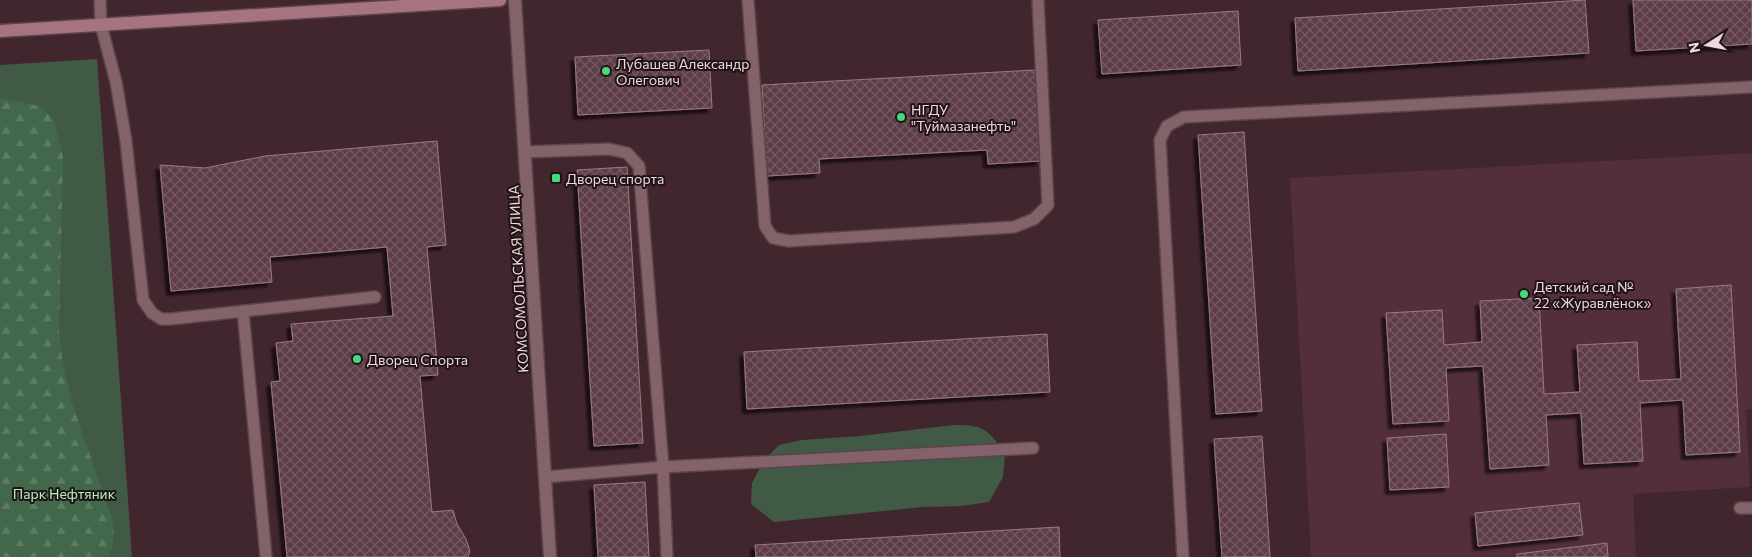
<svg xmlns="http://www.w3.org/2000/svg" width="1752" height="557" font-family="Commissioner,sans-serif">
<defs>
<pattern id="forest-firs" width="22" height="20" patternUnits="userSpaceOnUse" patternTransform="scale(1.25)"><rect width="22" height="20" fill="#42674b"/><path d="M5 1l3.5 6h-7zM16 11l3.5 6h-7z" fill="#5e7c64"/></pattern>
<pattern id="building-cross-hatch" width="8" height="8" patternUnits="userSpaceOnUse" patternTransform="scale(1.25)"><rect width="8" height="8" fill="#5d3e46"/><path d="M0 0l8 8M0 8l8-8" fill="none" stroke="#755960"/></pattern>
<filter id="shadow"><feDropShadow dx="-4.5" dy="4.5" stdDeviation="1" flood-color="#0009"/></filter>
</defs>
<rect width="100%" height="100%" fill="#42262d"/>
<!-- built -->
<path fill="#522f39" d="M1752,153V409L1746,410L1750,487L1633,494L1636,557H1311L1290,178Z"/>
<!-- green -->
<path fill="#415a46" d="M97,59L132,557H0V65Z
M954,425C985,425 988,430 1005,453L1003,477L989,502L962,506L923,507L774,522L751,504L752,483L763,462L779,445L802,440L860,436Z"/>
<!-- forest -->
<path fill="url(#forest-firs)" d="M0,98L39,106L54,119L63,157L59,331L62,358L72,403L114,525L113,546L108,557H0Z"/>
<!-- building -->
<path fill="url(#building-cross-hatch)" stroke="#9c7981" filter="url(#shadow)" d="M1585,0L1589,53L1298,71L1295,18Z
M1633,0H1752V44L1636,51Z
M1238,11L1241,65L1102,74L1098,20Z
M709,50L712,108L578,115L575,57Z
M1035,70L1041,161L988,164L987,150L819,159L820,173L767,176L762,85Z
M1244,132L1262,411L1216,414L1198,135Z
M437,141L446,245L427,247L438,375L420,376L432,512L453,510L457,524L466,539L470,551L468,557H287L271,382L280,381L276,343L293,341L291,324L393,316L387,247L270,257L272,282L171,291L160,165L205,168L265,156Z
M627,167L643,443L594,446L577,170Z
M1731,285L1740,452L1686,455L1683,400L1640,403L1643,461L1584,464L1581,413L1546,415L1549,465L1490,469L1483,366L1446,368L1449,421L1393,424L1386,313L1442,310L1444,345L1482,342L1480,301L1539,298L1544,394L1580,392L1577,345L1637,342L1639,381L1681,379L1676,289Z
M1047,334L1050,392L747,409L744,352Z
M1446,434L1449,487L1390,490L1387,438Z
M1262,436L1270,557H1222L1214,439Z
M645,482L649,557H598L594,485Z
M1579,503L1583,535L1478,546L1475,513Z
M1059,527L1060,557H756L755,545Z
M1607,543L1608,557H1517V554Z"/>
<g fill="none" stroke-linecap="round" stroke-linejoin="round">
<defs>
<path id="service" d="M100,0L101,25L116,82L126,141L143,300L152,313L161,319H171L375,297
M748,0L765,226L773,238L789,241L1014,227L1034,219L1048,205L1038,0
M525,152L609,149L627,153L639,166L663,467L667,557
M243,311L266,557
M545,477L663,467L1033,448
M1740,508H1752
M1183,557L1160,140L1167,126L1184,117L1752,87"/>
<path id="tertiary" d="M515,0L550,557"/>
<path id="secondary" d="M0,31L500,0"/>
</defs>
<!-- service casing -->
<use href="#service" stroke="#5b4349" stroke-width="14"/>
<!-- tertiary casing -->
<use href="#tertiary" stroke="#5b4349" stroke-width="15"/>
<!-- secondary casing -->
<use href="#secondary" stroke="#5b4349" stroke-width="15"/>
<!-- service -->
<use href="#service" stroke="#83626a" stroke-width="11"/>
<!-- tertiary -->
<use href="#tertiary" stroke="#83626a" stroke-width="12"/>
<!-- secondary -->
<use href="#secondary" stroke="#a57480" stroke-width="12"/>
</g>
<!-- markers -->
<g fill="#48d779" stroke="#201316" stroke-width="2">
<circle cx="606" cy="71" r="5"/>
<circle cx="901" cy="117" r="5"/>
<rect x="551" y="173" width="10" height="10" rx="2.5"/>
<circle cx="1524" cy="294" r="5"/>
<circle cx="357" cy="359" r="5"/>
</g>
<g text-anchor="middle" dominant-baseline="central" stroke-width="4" stroke-linejoin="round" paint-order="stroke">
<!-- poi labels -->
<g font-size="14" fill="#edd9dd" stroke="#201316" text-anchor="start">
<text x="616" y="63">Лубашев Александр<tspan x="616" dy="16">Олегович</tspan></text>
<text x="911" y="109">НГДУ<tspan x="911" dy="16">"Туймазанефть"</tspan></text>
<text x="566" y="178">Дворец спорта</text>
<text x="1534" y="286">Детский сад №<tspan x="1534" dy="16">22 «Журавлёнок»</tspan></text>
<text x="367" y="359">Дворец Спорта</text>
</g>
<!-- street labels -->
<g font-size="14" fill="#edd9dd" stroke="#201316">
<text transform="translate(518 279) rotate(-93)">КОМСОМОЛЬСКАЯ УЛИЦА</text>
</g>
<!-- park labels -->
<g font-size="14" fill="#b3f2c1" stroke="#201316">
<text x="64" y="493">Парк Нефтяник</text>
</g>
</g>
<!-- north arrow -->
<g transform="translate(1707 45) rotate(259)" stroke="#201316" stroke-width="4" paint-order="stroke">
<path d="M0-4L9 19L0 12L-9 19Z" fill="#edd9dd"/>
<text y="-8" font-size="14" font-weight="bold" text-anchor="middle" fill="#edd9dd">N</text>
</g>
</svg>
